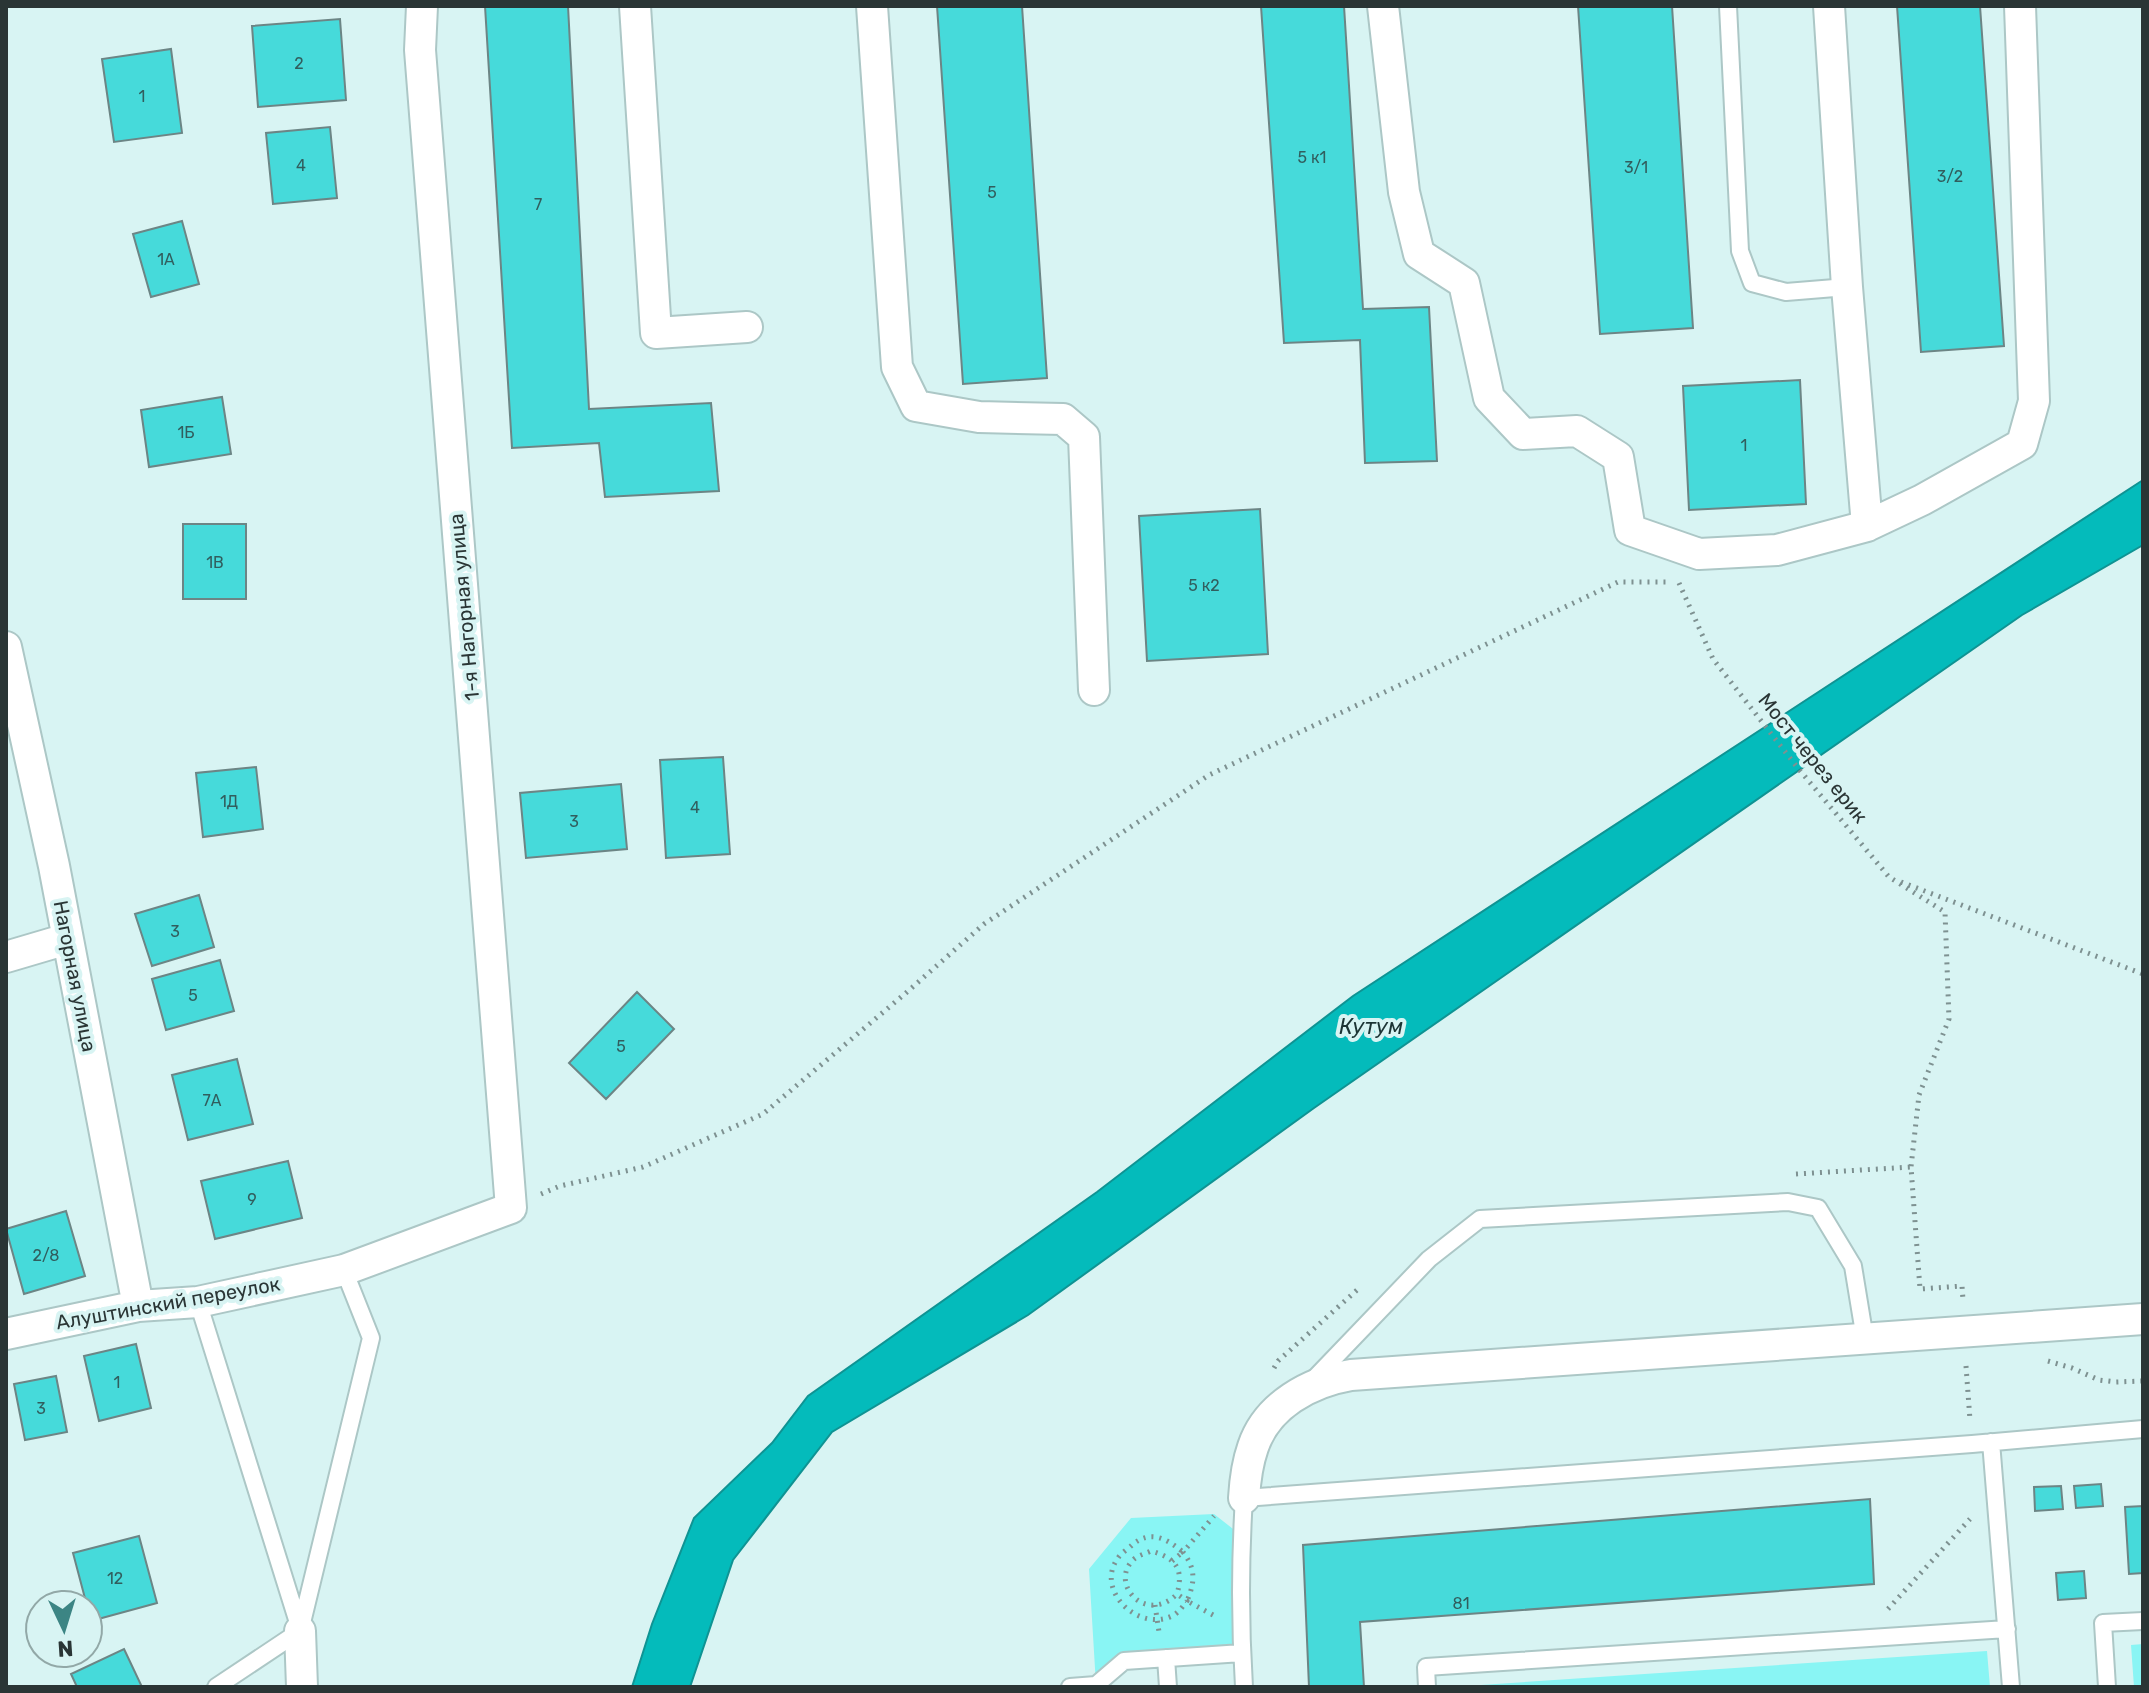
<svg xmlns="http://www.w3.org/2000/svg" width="2149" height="1693" font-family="Rubik,sans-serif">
<rect width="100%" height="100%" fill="#d8f4f3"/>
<!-- green -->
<path fill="#89f5f4" d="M1214,1514L1242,1536V1653L1124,1661L1096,1685L1089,1569L1131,1518Z
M2143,1644V1687H2134L2131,1645Z
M1987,1651L1990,1687H1451Z"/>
<!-- water -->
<path fill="#04bbbb" stroke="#0f9393" stroke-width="2" d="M2143,480V545L2022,615L1314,1108L1028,1315L832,1432L733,1560L690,1687H632L652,1624L694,1518L772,1443L808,1396L1097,1192L1353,996Z"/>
<!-- building -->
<path fill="#46dada" stroke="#6c8585" stroke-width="2" d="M485,6H568L589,409L711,403L719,491L605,497L599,443L512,448Z
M937,6H1022L1047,378L963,384Z
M1261,6H1344L1363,309L1429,307L1437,461L1365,463L1360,340L1284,343Z
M1578,6H1672L1693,328L1600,334Z
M1897,6H1980L2004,346L1921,352Z
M340,19L346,100L258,107L252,26Z
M171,49L182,133L114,142L102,59Z
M330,127L337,198L273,204L266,133Z
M182,221L199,284L151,297L133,234Z
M1800,380L1806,504L1689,510L1683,386Z
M222,397L231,454L149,467L141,410Z
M1260,509L1268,654L1147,661L1139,516Z
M183,524H246V599H183Z
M723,757L730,854L666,858L660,760Z
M256,767L263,829L203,837L196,773Z
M621,784L627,849L526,858L520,793Z
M199,895L214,947L152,966L135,914Z
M220,960L234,1011L166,1030L152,979Z
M637,992L674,1029L606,1099L569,1063Z
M237,1059L253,1124L188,1140L172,1075Z
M288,1161L302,1218L215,1239L201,1181Z
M66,1211L85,1276L24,1294L6,1229Z
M136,1344L151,1408L99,1421L84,1356Z
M56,1376L67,1432L25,1440L14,1384Z
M2101,1484L2103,1506L2076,1508L2074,1486Z
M2061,1486L2063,1509L2035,1511L2034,1487Z
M1870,1499L1874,1584L1360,1622L1364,1687H1309L1303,1545Z
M2143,1506V1573L2129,1574L2125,1507Z
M139,1536L157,1603L91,1621L73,1553Z
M2084,1571L2086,1598L2058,1600L2056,1573Z
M124,1649L142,1687H77L71,1674Z"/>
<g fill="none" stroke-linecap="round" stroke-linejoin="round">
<defs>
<path id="lane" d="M1728,6L1740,251L1752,283L1786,292L1847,287
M198,1302L300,1629
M1312,1381L1429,1259L1480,1219L1788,1202L1818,1208L1853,1266L1865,1339
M1991,1442L2011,1687
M1166,1658L1168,1687
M216,1687L300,1631L371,1338L344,1270
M1070,1687L1096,1685L1124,1661L1242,1653
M1244,1687C1240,1624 1240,1561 1244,1498L1972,1444L2143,1429
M1427,1687L1426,1667L2007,1629
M2107,1687L2103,1623L2143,1621"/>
<path id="street" d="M635,6L656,333L747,327
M872,6L897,367L916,406L979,417L1063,419L1084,437L1094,690
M1383,6L1404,192L1419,254L1464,283L1489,398L1523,434L1577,431L1618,457L1630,530L1699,554L1777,550L1867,526L1847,287L1829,6
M1867,526L1922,500L2022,444L2034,401L2020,6
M6,647L54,866L138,1306
M6,957L67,939
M6,1334L138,1306L198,1302L344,1270L511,1208L420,50L422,6
M1244,1498C1245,1481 1247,1464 1253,1447C1267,1405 1310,1382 1351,1375L2143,1319
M300,1631L302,1687"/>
</defs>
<!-- lane casing -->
<use href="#lane" stroke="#acc7c6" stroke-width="20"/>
<!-- street casing -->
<use href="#street" stroke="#acc7c6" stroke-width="34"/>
<!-- path -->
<path stroke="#7e9191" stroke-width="5" stroke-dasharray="2 6" stroke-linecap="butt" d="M1679,583L1713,659L1797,767L1889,877L1945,912L1949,1019L1919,1095L1911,1167L1920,1289L1962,1286L1963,1300
M1901,882L2143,974
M1796,1174L1911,1167
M541,1194L560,1186L643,1167L763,1114L907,992L984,924L1209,775L1618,582H1670
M2048,1361L2072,1368L2099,1380L2116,1382L2143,1381
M1966,1366L1970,1420
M1274,1368L1278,1361L1357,1290
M1172,1561L1183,1552C1167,1539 1151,1529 1132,1545C1128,1549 1121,1553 1118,1558C1094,1590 1139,1634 1174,1615C1179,1612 1183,1606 1187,1601L1177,1594C1146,1625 1109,1584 1133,1560C1138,1555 1145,1554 1151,1551C1176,1558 1184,1569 1177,1594
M1155,1605L1159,1632
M1888,1609L1970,1519
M1213,1615L1187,1601C1195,1582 1196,1569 1183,1552L1214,1516"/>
<!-- lane -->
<use href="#lane" stroke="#fff" stroke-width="16"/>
<!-- street -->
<use href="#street" stroke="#fff" stroke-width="30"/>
</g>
<g text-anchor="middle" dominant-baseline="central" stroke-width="8" stroke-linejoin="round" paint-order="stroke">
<!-- number labels -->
<g font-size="16" fill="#315e5e">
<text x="299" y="63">2</text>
<text x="142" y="96">1</text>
<text x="1312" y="157">5 к1</text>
<text x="301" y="165">4</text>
<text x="1636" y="167">3/1</text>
<text x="1950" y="176">3/2</text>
<text x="992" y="192">5</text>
<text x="538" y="204">7</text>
<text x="166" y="259">1А</text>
<text x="186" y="432">1Б</text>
<text x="1744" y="445">1</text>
<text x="215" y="562">1В</text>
<text x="1204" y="585">5 к2</text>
<text x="229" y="801">1Д</text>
<text x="695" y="807">4</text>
<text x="574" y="821">3</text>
<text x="175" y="931">3</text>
<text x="193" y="995">5</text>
<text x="621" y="1046">5</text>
<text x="212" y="1100">7А</text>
<text x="252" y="1199">9</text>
<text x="46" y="1255">2/8</text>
<text x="117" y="1382">1</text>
<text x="41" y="1408">3</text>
<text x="115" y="1578">12</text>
<text x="1461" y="1603">81</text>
</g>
<!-- street labels -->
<g font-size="20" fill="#2a3535" stroke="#d8f4f3">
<text transform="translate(464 607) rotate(-95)">1-я Нагорная улица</text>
<text transform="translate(1813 758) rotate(51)">Мост через ерик</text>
<text transform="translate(75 976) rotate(79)">Нагорная улица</text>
<text transform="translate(168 1303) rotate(-10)">Алуштинский переулок</text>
</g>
<!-- water labels -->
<g font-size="22" font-style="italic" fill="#1c3434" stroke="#d8f4f3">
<text x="1371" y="1026">Кутум</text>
</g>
</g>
<!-- border -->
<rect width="2149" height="1693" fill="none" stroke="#2a3535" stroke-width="16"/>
<!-- north arrow -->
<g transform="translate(64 1629) rotate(176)"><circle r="38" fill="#d8f4f3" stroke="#92a8a7" stroke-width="2"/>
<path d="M0-6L14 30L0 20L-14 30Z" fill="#3c8584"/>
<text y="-12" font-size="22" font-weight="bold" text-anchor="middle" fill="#2a3535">N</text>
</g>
</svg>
